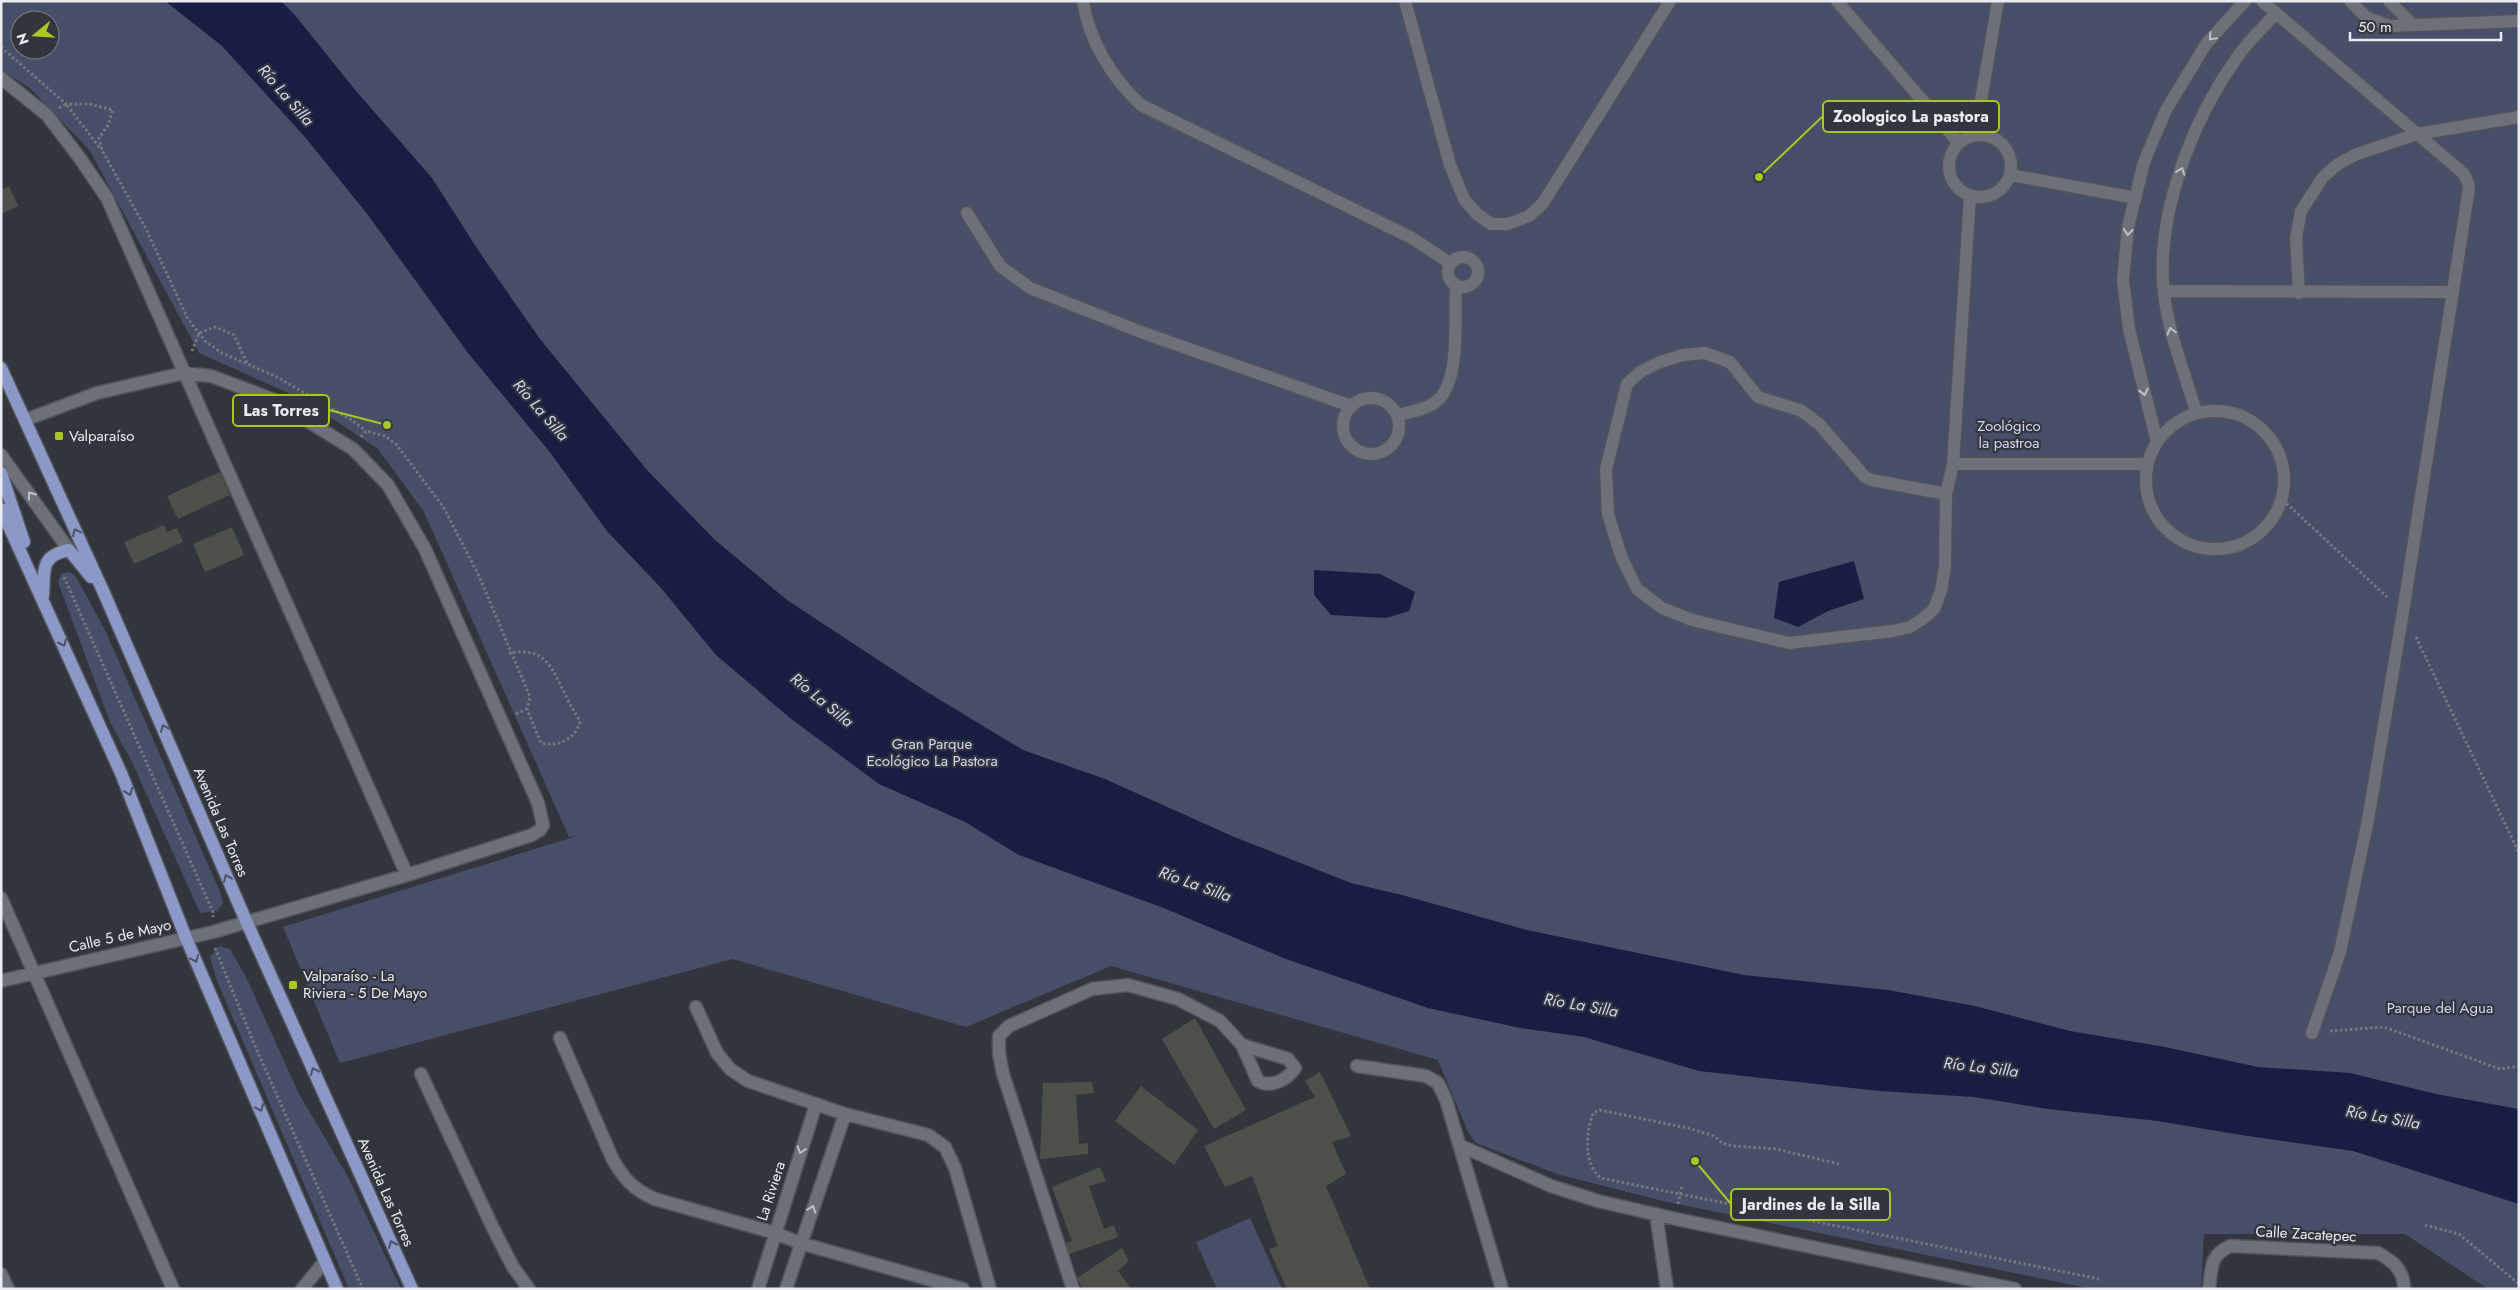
<svg xmlns="http://www.w3.org/2000/svg" width="2520" height="1290" font-family="Jost,sans-serif">
<rect width="100%" height="100%" fill="#33353d"/>
<!-- green -->
<path fill="#474e67" fill-rule="evenodd" d="M1,1H2519V1289H2488L2405,1234H2204L2201,1289H2092L1663,1201L1557,1174L1476,1143L1468,1132L1438,1060L1111,966L966,1027L733,959L340,1063L283,927L577,836L569,837L424,512L378,449L306,401L199,353L90,151L30,88L1,70ZM20,20H50V50H20Z
M69,572L75,575L105,630L220,892L223,903L217,911L200,913L132,762L110,722L58,582L62,573Z
M219,946L230,949L247,979L299,1094L347,1175L401,1289H349L217,981L210,957Z
M1250,1218L1282,1289H1217L1196,1242Z"/>
<!-- water -->
<path fill="#171e42" d="M165,1H281L294,14L356,91L432,178L480,253L540,339L647,470L715,540L787,600L927,692L1023,750L1105,779L1232,836L1351,883L1402,895L1527,930L1744,975L1888,990L1975,1006L2070,1031L2165,1047L2258,1067L2350,1073L2436,1094L2519,1109V1204L2353,1151L2241,1135L2158,1121L2048,1109L1974,1097L1879,1091L1699,1071L1584,1037L1520,1028L1428,1008L1286,959L1161,907L1019,855L965,822L879,784L790,718L716,655L661,588L607,531L549,451L468,353L368,215L305,137L222,46Z
M1854,561L1864,599L1828,611L1798,627L1774,618L1779,582Z
M1314,570L1380,574L1415,592L1409,611L1386,618L1331,615L1314,595Z"/>
<!-- building -->
<path fill="#4d5048" d="M9,186L18,206L1,214V190Z
M220,472L230,495L178,519L167,496Z
M164,525L167,532L177,528L183,542L134,564L124,542Z
M232,527L244,555L205,572L193,544Z
M1195,1018L1246,1110L1214,1129L1162,1039Z
M1320,1072L1351,1136L1332,1142L1346,1174L1326,1186L1370,1289H1287L1269,1249L1278,1246L1252,1176L1225,1187L1204,1146L1315,1097L1305,1081Z
M1092,1082L1094,1093L1076,1095L1079,1144L1088,1143V1154L1040,1159L1043,1083Z
M1141,1086L1198,1130L1174,1165L1115,1121Z
M1100,1167L1106,1181L1089,1186L1104,1229L1114,1225L1118,1237L1069,1254L1062,1244L1072,1241L1052,1187Z
M1122,1248L1129,1261L1118,1271L1131,1289H1083L1077,1278Z"/>
<g fill="none" stroke-linecap="round" stroke-linejoin="round">
<defs>
<path id="minor" d="M1083,1C1089,41 1112,78 1141,105L1412,238L1450,263
M1405,1L1450,165L1464,199L1477,214L1491,224H1508L1529,216L1543,203L1670,1
M1837,1L1959,143
M2262,1L2463,173L2467,180L2469,188L2403,612L2368,820L2340,952L2312,1033
M2350,1L2366,17L2390,26L2519,21
M2389,1L2413,25
M1,78L47,115L79,157L107,198L407,875
M1949 166a31 31 0 1 1 62 0a31 31 0 1 1-62 0Z
M1975,135L1998,1
M2011,175L2136,198
M967,213L1000,266L1030,288L1141,332L1351,406
M1448 272a15 15 0 1 1 30 0a15 15 0 1 1-30 0Z
M2164,291L2451,292
M2299,293L2296,238L2301,211L2323,177L2338,164L2357,154L2417,134L2519,117
M1343 426a28 28 0 1 1 56 0a28 28 0 1 1-56 0Z
M2146 480a69 69 0 1 1 138 0a69 69 0 1 1-138 0Z
M2196,411C2184,372 2169,334 2164,294C2155,216 2192,121 2236,59C2247,42 2263,28 2276,13
M1397,415C1410,412 1424,410 1434,403C1462,386 1454,315 1456,285
M2157,442L2129,329L2123,280L2128,227L2144,162L2166,110L2206,44L2245,1
M1,455L69,550
M1953,464L1970,196
M1946,494L1872,480L1865,477L1820,425L1802,411L1758,397L1730,362L1705,353L1683,355L1660,362L1640,372L1627,384L1606,469L1608,514L1621,556L1637,589L1662,608L1692,620L1789,643L1893,631L1910,627L1924,618L1934,609L1941,591L1945,567L1946,494L1953,464H2146
M1,898L173,1289
M1,981L213,932L407,875L532,835L540,830L543,825L538,803L425,549L388,485L353,449L272,399L211,376L184,373L97,393L25,420
M696,1007L717,1053L730,1069L748,1081L845,1114L928,1135L945,1147L955,1168L990,1289
M560,1038L613,1160C624,1179 634,1190 655,1199L775,1233L800,1243L963,1289
M1357,1066L1426,1076L1438,1083L1446,1100L1502,1289
M421,1074L493,1228L513,1267L529,1289
M1459,1145L1551,1186L1598,1201L1676,1219L2015,1289
M1656,1214L1667,1289
M1,1274L8,1289
M302,1289L325,1261
M758,1289L816,1104
M786,1289L845,1114
M1073,1289L1003,1074L999,1053V1036L1009,1026L1092,989L1128,985L1178,999L1220,1021L1242,1045L1258,1081C1271,1088 1287,1080 1295,1068L1288,1059L1242,1045
M2209,1289C2212,1268 2209,1256 2230,1246L2378,1253C2393,1261 2404,1270 2404,1289"/>
<path id="major" d="M1,368L104,593L247,923L412,1289
M1,473L24,542
M1,509L121,773L186,938L337,1289
M43,596C45,571 39,556 69,550L91,577"/>
</defs>
<!-- minor casing -->
<use href="#minor" stroke="#515359" stroke-width="15"/>
<!-- major casing -->
<use href="#major" stroke="#515359" stroke-width="15"/>
<!-- path -->
<path stroke="#76777e" stroke-width="3" stroke-dasharray="2.5 2.5" stroke-linecap="butt" d="M1,47L66,104H89L113,110L108,125L99,138L102,150L146,229L188,319L205,341L222,353L275,376L350,419L366,431
M59,108L66,104L100,148
M192,351L199,333L215,327L234,335L247,363
M361,437L366,431L385,436L397,445L444,508L479,576L530,697L527,709L541,743C559,747 574,740 580,722C576,713 571,707 567,698C552,669 547,646 509,653
M2283,500L2388,598
M64,577L213,912V917
M2416,637L2519,853
M516,714L527,709
M215,948L255,1046L363,1289
M2330,1031L2384,1027L2500,1069L2519,1066
M1839,1164L1776,1149L1733,1146L1722,1143L1714,1136L1688,1128L1609,1112L1600,1110L1593,1113C1586,1133 1583,1164 1601,1178L2099,1279
M1678,1204L1682,1186
M2425,1225L2459,1234L2519,1284"/>
<!-- minor -->
<use href="#minor" stroke="#6d7079" stroke-width="12"/>
<!-- major -->
<use href="#major" stroke="#8b98c8" stroke-width="12"/>
</g>
<!-- one-way arrows -->
<defs><path id="oneway-chevron" d="M-2-3.5L2.5 0L-2 3.5" fill="none" stroke-width="1.6" stroke-linecap="round" stroke-linejoin="round" transform="scale(1.25)"/></defs>
<g stroke="#bfc1c7">
<use href="#oneway-chevron" transform="translate(2212 37) rotate(133)"/>
<use href="#oneway-chevron" transform="translate(2181 171) rotate(-71)"/>
<use href="#oneway-chevron" transform="translate(2128 232) rotate(97)"/>
<use href="#oneway-chevron" transform="translate(2171 331) rotate(-105)"/>
<use href="#oneway-chevron" transform="translate(2144 392) rotate(76)"/>
<use href="#oneway-chevron" transform="translate(31 495) rotate(-126)"/>
<use href="#oneway-chevron" transform="translate(801 1150) rotate(108)"/>
<use href="#oneway-chevron" transform="translate(812 1209) rotate(-71)"/>
</g>
<g stroke="#4d5367">
<use href="#oneway-chevron" transform="translate(76 532) rotate(-115)"/>
<use href="#oneway-chevron" transform="translate(63 643) rotate(66)"/>
<use href="#oneway-chevron" transform="translate(164 728) rotate(-114)"/>
<use href="#oneway-chevron" transform="translate(129 792) rotate(68)"/>
<use href="#oneway-chevron" transform="translate(227 878) rotate(-113)"/>
<use href="#oneway-chevron" transform="translate(195 959) rotate(67)"/>
<use href="#oneway-chevron" transform="translate(314 1071) rotate(-114)"/>
<use href="#oneway-chevron" transform="translate(260 1108) rotate(67)"/>
<use href="#oneway-chevron" transform="translate(392 1244) rotate(-114)"/>
</g>
<!-- markers -->
<g fill="#a6c821" stroke="#33353d" stroke-width="2">
<rect x="54" y="431" width="10" height="10" rx="2.5"/>
<rect x="288" y="980" width="10" height="10" rx="2.5"/>
</g>
<g text-anchor="middle" dominant-baseline="central" stroke-width="4.5" stroke-linejoin="round" paint-order="stroke">
<!-- park labels -->
<g font-size="15" fill="#cfd7f3" stroke="#33353d">
<text x="2009" y="426">Zoológico<tspan x="2009" dy="17">la pastroa</tspan></text>
<text x="932" y="744">Gran Parque<tspan x="932" dy="17">Ecológico La Pastora</tspan></text>
<text x="2440" y="1008">Parque del Agua</text>
</g>
<!-- poi labels -->
<g font-size="15" fill="#ebecf1" stroke="#33353d" text-anchor="start">
<text x="69" y="436">Valparaíso</text>
<text x="303" y="976">Valparaíso - La<tspan x="303" dy="17">Riviera - 5 De Mayo</tspan></text>
</g>
<!-- street labels -->
<g font-size="15" fill="#ebecf1" stroke="#33353d">
<text transform="translate(221 822) rotate(67)">Avenida Las Torres</text>
<text transform="translate(120 936) rotate(-13)">Calle 5 de Mayo</text>
<text transform="translate(771 1191) rotate(-72)">La Riviera</text>
<text transform="translate(386 1192) rotate(66)">Avenida Las Torres</text>
<text transform="translate(2306 1234) rotate(3)">Calle Zacatepec</text>
</g>
<!-- water labels -->
<g font-size="16" font-style="italic" fill="#cfd8f4" stroke="#33353d">
<text transform="translate(286 95) rotate(49)">Río La Silla</text>
<text transform="translate(541 410) rotate(49)">Río La Silla</text>
<text transform="translate(822 700) rotate(39)">Río La Silla</text>
<text transform="translate(1195 884) rotate(20)">Río La Silla</text>
<text transform="translate(1581 1005) rotate(10)">Río La Silla</text>
<text transform="translate(1981 1067) rotate(7)">Río La Silla</text>
<text transform="translate(2383 1117) rotate(10)">Río La Silla</text>
</g>
</g>
<!-- callouts -->
<path fill="none" stroke="#a6c821" stroke-width="2" d="M1759 177L1823 116M387 425L329 410M1695 1161L1731 1204"/>
<g fill="#a6c821" stroke="#33353d" stroke-width="2">
<circle cx="1759" cy="177" r="5"/>
<circle cx="387" cy="425" r="5"/>
<circle cx="1695" cy="1161" r="5"/>
</g>
<g fill="#33353d" stroke="#a6c821" stroke-width="2">
<rect x="1823" y="101" width="176" height="31" rx="5"/>
<rect x="233" y="395" width="96" height="31" rx="5"/>
<rect x="1731" y="1189" width="159" height="31" rx="5"/>
</g>
<g font-size="16" text-anchor="middle" font-weight="bold" fill="#ebecf1">
<text x="1911" y="122">Zoologico La pastora</text>
<text x="281" y="416">Las Torres</text>
<text x="1811" y="1210">Jardines de la Silla</text>
</g>
<!-- border -->
<rect width="2520" height="1290" fill="none" stroke="#ebecf1" stroke-width="5"/>
<!-- north arrow -->
<g transform="translate(35 35) rotate(252)"><circle r="24" fill="#33353d" stroke="#7d7e85"/>
<path d="M0-4L9 19L0 12L-9 19Z" fill="#a6c821"/>
<text y="-8" font-size="14" font-weight="bold" text-anchor="middle" fill="#ebecf1">N</text>
</g>
<!-- scale -->
<path d="M2350 32v8h151v-8" fill="none" stroke="#ebecf1" stroke-width="2.5"/>
<text x="2358" y="32" font-size="15" fill="#ebecf1" stroke="#33353d" stroke-width="4" paint-order="stroke">50 m</text>
</svg>
